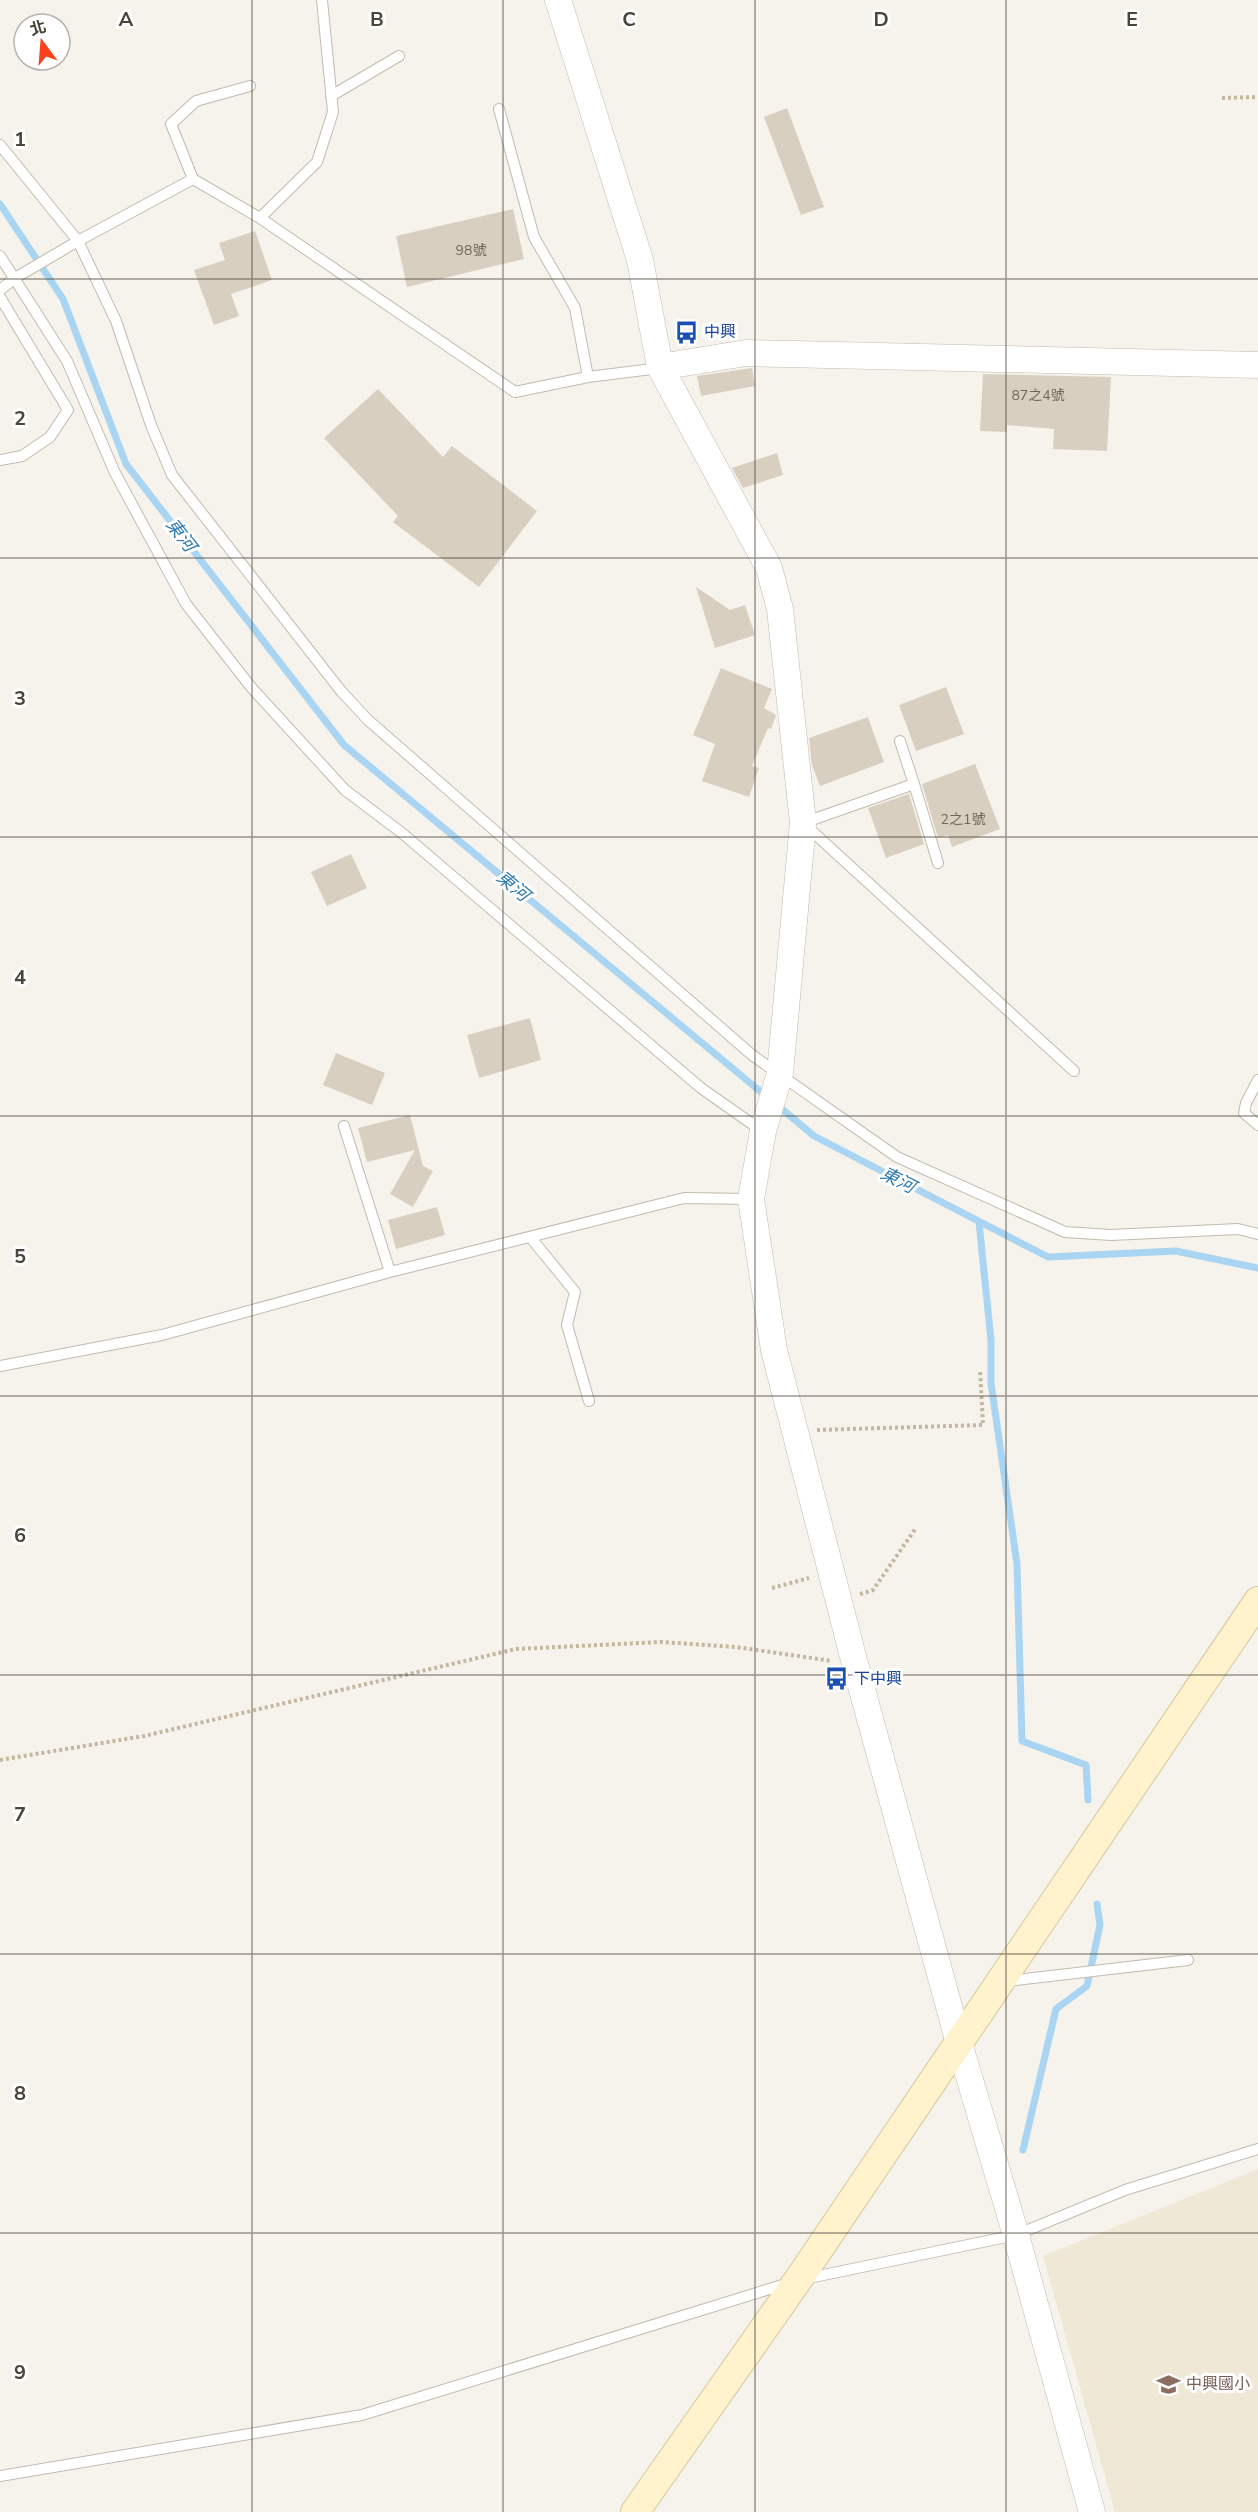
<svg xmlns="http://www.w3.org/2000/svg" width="1258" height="2512" font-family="'Nunito Sans','Noto Sans TC',sans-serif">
<rect width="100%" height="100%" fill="#f6f3ec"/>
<!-- education -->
<path fill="#efe8d6" d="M1258,2169V2512H1115L1043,2256Z"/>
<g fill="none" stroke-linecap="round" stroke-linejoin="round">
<!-- stream -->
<path stroke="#a9d4f2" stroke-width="7" d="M0,204L63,299L126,464L344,745L767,1097
M776,1104L814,1136L1048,1257L1176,1251L1258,1268
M979,1222L991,1340V1383L1017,1564L1022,1741L1086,1765L1088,1800
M1023,2150L1056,2009L1087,1986L1100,1925L1097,1904"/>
</g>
<!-- building -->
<path fill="#d8cfc1" d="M787,108L824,207L801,215L764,117Z
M513,209L524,259L407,287L396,236Z
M255,231L272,280L231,294L239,316L214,325L194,270L225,260L219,243Z
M752,368L755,386L701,396L697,376Z
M983,374L1111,377L1107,451L1053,449L1054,429L1007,425V432L980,431Z
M378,389L443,457L452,446L537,511L479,587L393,522L398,516L324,438Z
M777,453L783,475L743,488L732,468Z
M696,587L730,610L745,605L755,635L715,648Z
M721,668L772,689L764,708L776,715L771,729L768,728L752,766L759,768L749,797L702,781L715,744L693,735Z
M946,687L964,734L916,751L899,705Z
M868,717L884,762L820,786L812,765L809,738Z
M975,764L1000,829L952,847L948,835L938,838L922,784Z
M909,794L924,844L886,858L868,808Z
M351,854L367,888L327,906L311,872Z
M530,1018L541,1060L479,1078L467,1035Z
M336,1053L385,1073L372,1105L323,1085Z
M410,1115L423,1166L433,1171L413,1207L390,1194L415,1150L367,1162L358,1128Z
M437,1207L445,1235L396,1249L388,1220Z"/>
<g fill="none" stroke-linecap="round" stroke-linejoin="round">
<defs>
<path id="service" d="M331,96L399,56
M499,109L534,237L575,308L588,377
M0,145L78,241L116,321L151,425L172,475L341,691L368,720L752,1055L897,1157L1065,1232L1111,1235L1238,1229L1258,1234
M193,179L171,124L196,101L250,86
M260,218L317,162L333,112L322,0
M0,256L67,361L115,473L186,604L251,687L345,790L402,833L701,1088L762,1131
M0,290L15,278L78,241L193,179L260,218L515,392L588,377L660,368
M0,297L68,410L50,437L22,456L0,460
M900,741L914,784
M938,863L914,784L803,823L1074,1071
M1258,1080L1246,1103L1244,1113L1258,1125
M344,1126L390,1272
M531,1238L575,1292L567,1325L589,1401
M0,1366L162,1335L390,1272L684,1198L750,1199
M1007,1981L1188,1960
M804,2279L1016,2235L1125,2190L1258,2149
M0,2476L362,2415L789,2283"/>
<path id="tertiary" d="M558,0L640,260L660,367L769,568L780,609L803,823L780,1073L763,1131L751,1199L774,1350L855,1664L959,2043L1016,2235L1092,2512
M660,367L746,353L1258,365"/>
<path id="secondary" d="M635,2512L798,2280L1258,1601"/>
</defs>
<!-- service casing -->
<use href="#service" stroke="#c2bbae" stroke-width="12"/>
<!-- tertiary casing -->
<use href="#tertiary" stroke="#c2bbae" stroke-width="27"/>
<!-- secondary casing -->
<use href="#secondary" stroke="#d6c79b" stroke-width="30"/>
<!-- path -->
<path stroke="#c4b79f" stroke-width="4" stroke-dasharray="3 3" stroke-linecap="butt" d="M1222,98L1258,97
M817,1430L983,1425L980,1370
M772,1588L809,1578
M860,1594L873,1590L916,1528
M0,1760L144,1736L516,1649L661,1642L736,1647L832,1661"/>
<!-- service -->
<use href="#service" stroke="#fff" stroke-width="10"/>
<!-- tertiary -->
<use href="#tertiary" stroke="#fff" stroke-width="26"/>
<!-- secondary -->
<use href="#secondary" stroke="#fff3cd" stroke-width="28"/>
</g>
<!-- grid -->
<path fill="none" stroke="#4b4439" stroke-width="1.5" stroke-opacity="0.55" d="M252,0V2512M503,0V2512M755,0V2512M1006,0V2512M0,279H1258M0,558H1258M0,837H1258M0,1116H1258M0,1396H1258M0,1675H1258M0,1954H1258M0,2233H1258"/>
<!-- icons -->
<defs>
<symbol id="bus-bare" viewBox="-9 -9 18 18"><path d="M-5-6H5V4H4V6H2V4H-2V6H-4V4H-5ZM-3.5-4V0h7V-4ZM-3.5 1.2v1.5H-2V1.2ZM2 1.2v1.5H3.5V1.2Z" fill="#1a4fb4" stroke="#fff" stroke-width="2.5" paint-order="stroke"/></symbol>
<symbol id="school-bare" viewBox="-9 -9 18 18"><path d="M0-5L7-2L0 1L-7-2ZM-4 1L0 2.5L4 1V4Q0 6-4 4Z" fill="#8d6e63" stroke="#fff" stroke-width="2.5" paint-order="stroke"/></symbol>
</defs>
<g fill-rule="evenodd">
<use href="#bus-bare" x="670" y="316" width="33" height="33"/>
<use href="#bus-bare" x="820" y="1662" width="33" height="33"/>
<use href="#school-bare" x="1152" y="2368" width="33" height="33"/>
</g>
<g text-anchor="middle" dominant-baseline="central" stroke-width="6" stroke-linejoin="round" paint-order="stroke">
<!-- number labels -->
<g font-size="14" fill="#6e675b">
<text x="471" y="250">98號</text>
<text x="1038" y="395">87之4號</text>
<text x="963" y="819">2之1號</text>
</g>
<!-- transit labels -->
<g font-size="16" fill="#164399" stroke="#fff" text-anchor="start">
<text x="704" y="332">中興</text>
<text x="854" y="1679">下中興</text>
</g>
<!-- education labels -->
<g font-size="16" fill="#785e54" stroke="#fff" text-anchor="start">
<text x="1186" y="2384">中興國小</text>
</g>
<!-- water labels -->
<g font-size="18" font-style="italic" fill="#2e7ab2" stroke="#fff">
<text transform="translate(181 535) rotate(52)">東河</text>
<text transform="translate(513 886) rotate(40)">東河</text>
<text transform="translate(898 1180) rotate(27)">東河</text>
</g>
</g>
<g font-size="20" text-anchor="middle" font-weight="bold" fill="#4b4439" stroke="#fff" stroke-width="6" stroke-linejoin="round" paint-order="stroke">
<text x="126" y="26">A</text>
<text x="377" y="26">B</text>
<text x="629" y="26">C</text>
<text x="881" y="26">D</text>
<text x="1132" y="26">E</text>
<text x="20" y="146">1</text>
<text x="20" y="425">2</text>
<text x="20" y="705">3</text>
<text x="20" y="984">4</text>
<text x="20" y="1263">5</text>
<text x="20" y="1542">6</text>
<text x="20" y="1821">7</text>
<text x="20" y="2100">8</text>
<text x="20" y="2379">9</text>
</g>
<!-- north arrow -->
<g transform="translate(42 42) rotate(344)"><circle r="28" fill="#ffffff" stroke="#b7b4b0" stroke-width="1.5"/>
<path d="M0-4.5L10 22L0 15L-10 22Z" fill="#fc3f1d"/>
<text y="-9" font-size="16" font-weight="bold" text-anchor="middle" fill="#4b4439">北</text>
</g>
</svg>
